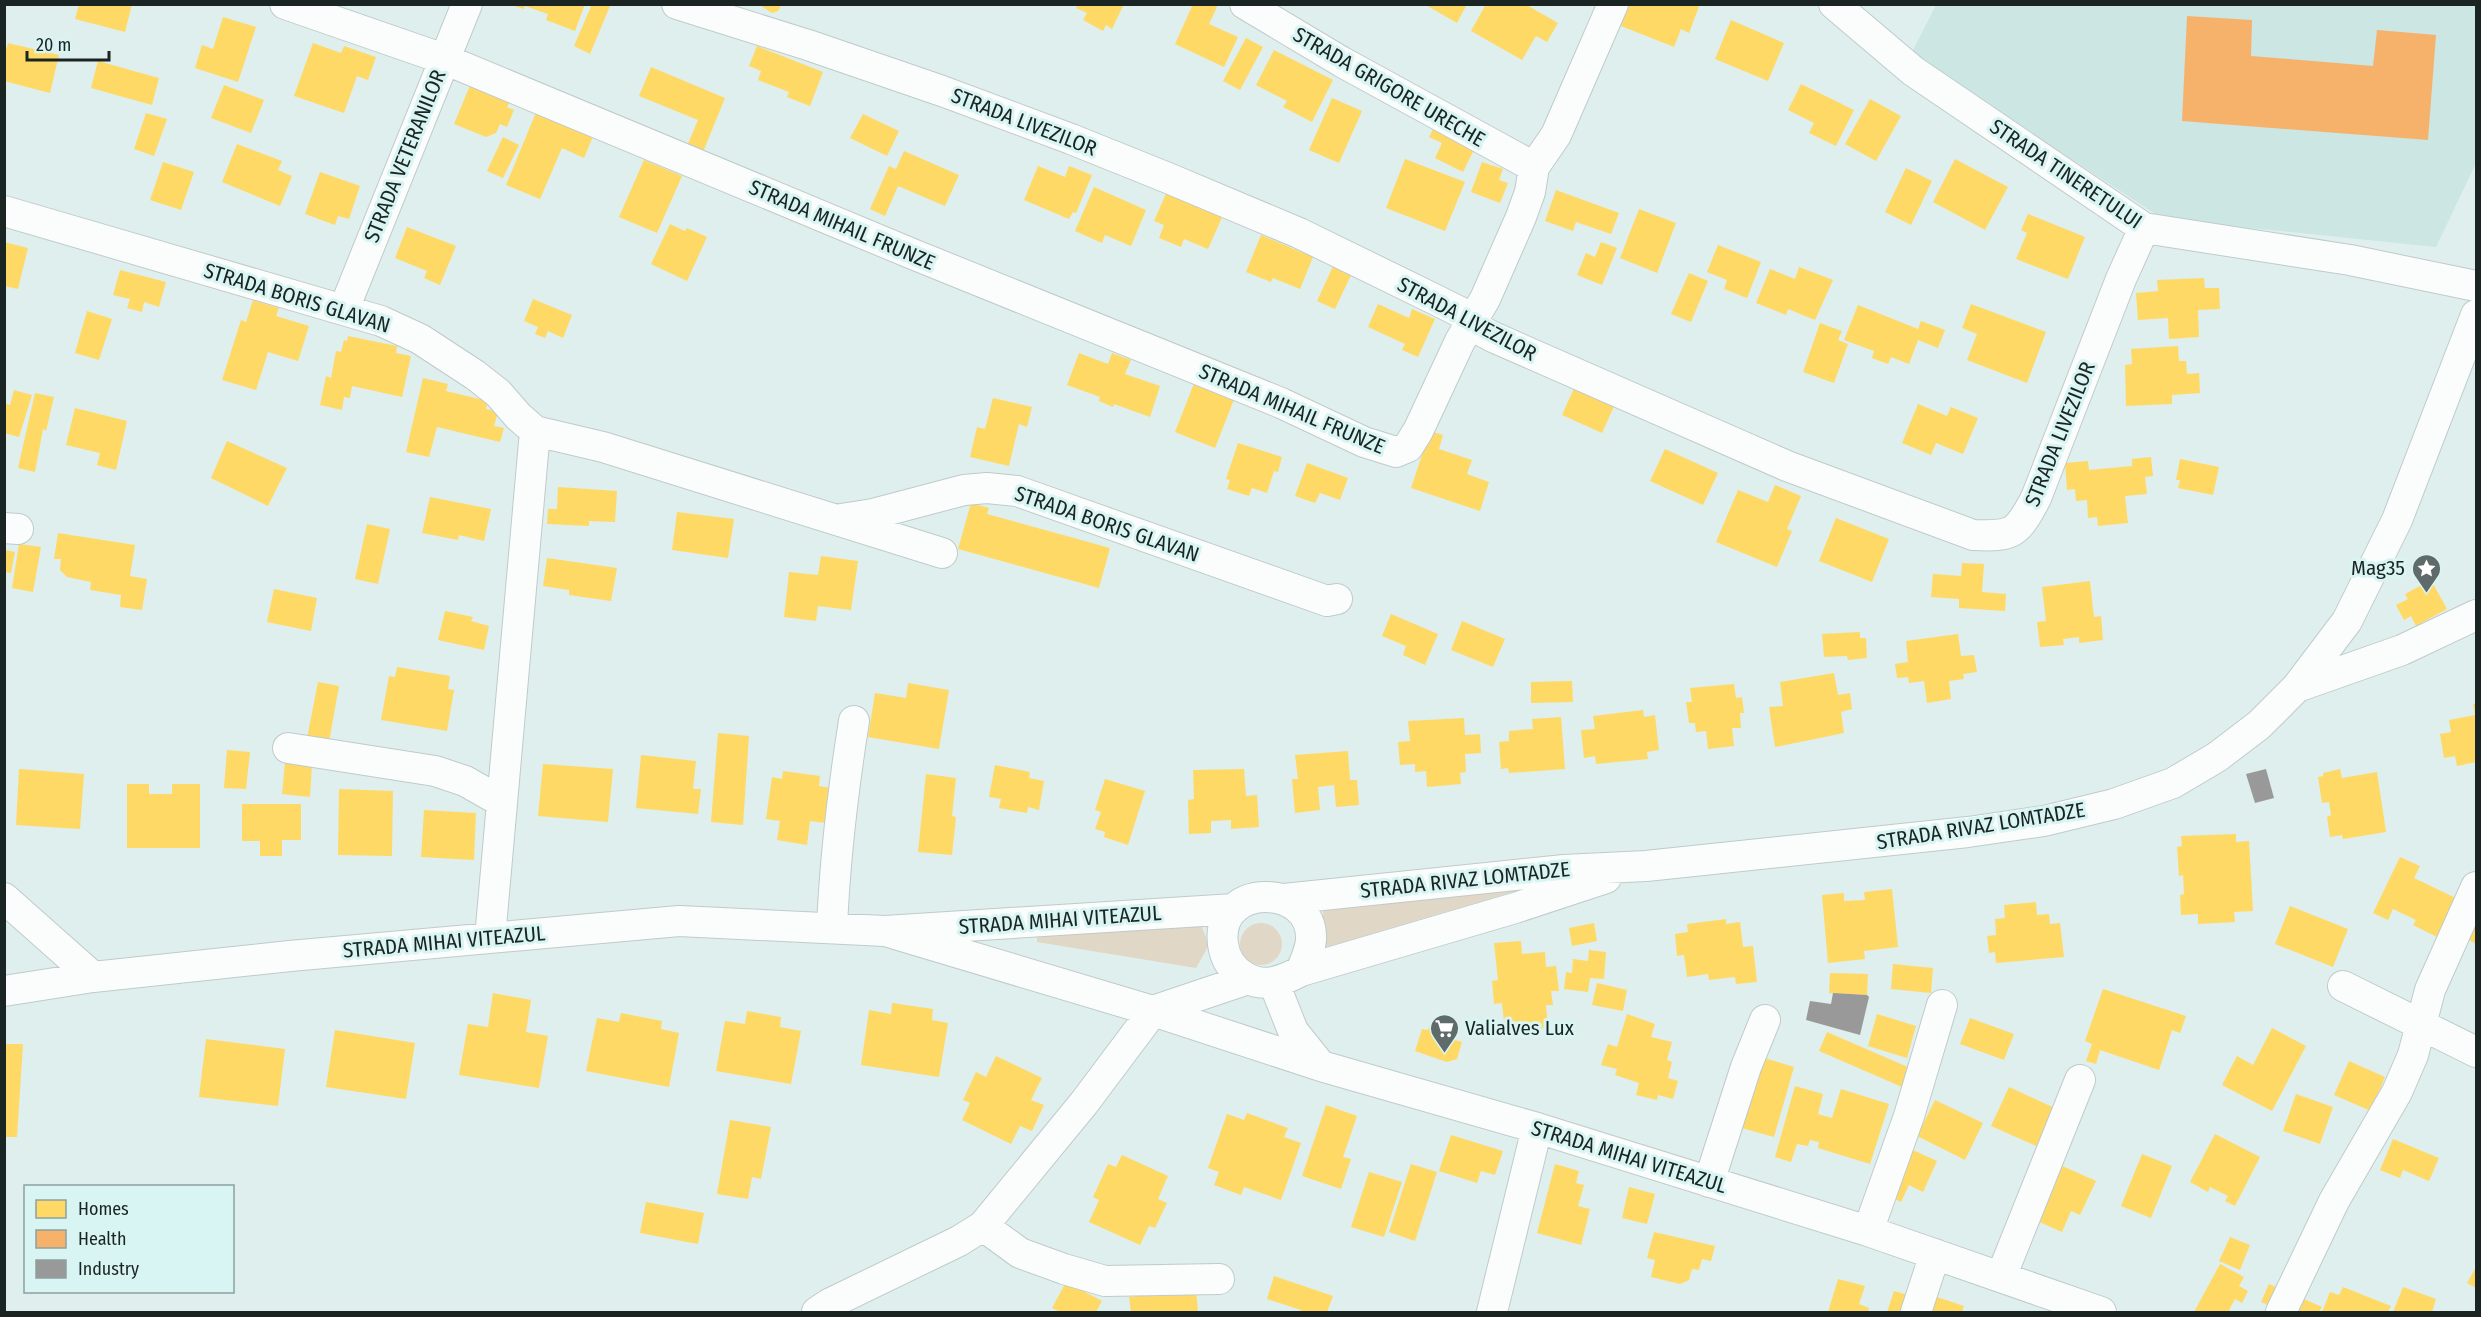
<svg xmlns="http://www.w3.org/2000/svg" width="2481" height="1317" font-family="'Fira Sans Condensed',sans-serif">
<rect width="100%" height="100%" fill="#dfefed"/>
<!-- built -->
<path fill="#cbe6e3" d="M1936,5H2476V163L2436,247L2163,219L1911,54Z"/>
<!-- green -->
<path fill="#e1d7c6" d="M1523,881L1526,888L1323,948V911Z
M1240 944a21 21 0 1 1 42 0a21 21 0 1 1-42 0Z
M1201,925L1209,945L1196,968L1037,942V935Z"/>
<!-- homes -->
<path fill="#ffd966" d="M79,4H132L125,32L75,19Z
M522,4H585L575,31L546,20L548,14L525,6L524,9L511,5Z
M592,4L610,6L590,54L574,46Z
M758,4H782L778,11L772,13Z
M1078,4H1124L1112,29L1106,25L1103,31L1083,20L1087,13L1076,8Z
M1193,4H1213L1217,7L1209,24L1238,37L1224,67L1175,44Z
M1424,4H1467L1457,23Z
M1486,4H1525L1558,23L1547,42L1536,36L1522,60L1471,31Z
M1624,4H1700L1689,33L1681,29L1674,47L1616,24Z
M223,17L256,27L238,82L195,68L202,45L213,49Z
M1731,20L1784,43L1768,81L1715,59Z
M1246,38L1263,47L1240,90L1223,81Z
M8,43L59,55L50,93L4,81V57Z
M313,43L341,53L344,46L376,57L368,80L357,76L344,113L294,96Z
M757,46L823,72L810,106L787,97L789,92L758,80L761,71L749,66Z
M1274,50L1333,80L1312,122L1283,107L1287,101L1256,85Z
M98,61L159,78L152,105L91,88Z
M651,67L725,98L703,152L687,146L698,120L639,96Z
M471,83L511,100L507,107L514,110L507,127L500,124L496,133L486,137L454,124Z
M1801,84L1854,110L1836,146L1809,133L1814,123L1788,110Z
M224,85L264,100L251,133L211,118Z
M1332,98L1362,111L1339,163L1309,150Z
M1870,99L1901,116L1876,161L1845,144Z
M537,110L594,134L584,158L562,148L540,199L506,185Z
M146,113L167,119L154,156L134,149Z
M863,114L899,131L887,156L850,138Z
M1433,129L1475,148L1463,172L1435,158L1442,143L1429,137Z
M503,137L519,145L503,178L487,171Z
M237,144L282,161L278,170L292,176L280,206L222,182Z
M904,151L959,175L945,206L898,186L885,216L870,209L889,166L896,169Z
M1405,159L1465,182L1445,231L1386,208Z
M1955,159L2008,187L1985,230L1933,202Z
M644,160L682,176L657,233L619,217Z
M163,162L194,172L181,210L150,200Z
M1482,162L1503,169L1499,180L1508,183L1500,203L1471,192Z
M1038,166L1065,177L1069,166L1092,175L1076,213L1073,212L1069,219L1024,200Z
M1906,168L1932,181L1911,225L1885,212Z
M320,172L360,186L349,219L338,216L335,225L305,214Z
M1094,187L1146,210L1131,246L1105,235L1102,243L1075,231Z
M1168,189L1224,213L1208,249L1184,239L1181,247L1159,238L1164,225L1154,221Z
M1556,190L1619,213L1611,234L1576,222L1573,231L1545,221Z
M1639,209L1676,223L1657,273L1620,258Z
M2028,214L2085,237L2068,279L2016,259L2027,233L2021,230Z
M670,224L685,231L687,228L707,237L687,281L651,264Z
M407,227L456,246L440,285L424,278L427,271L395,258Z
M1261,235L1313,257L1300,289L1273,278L1271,282L1246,272Z
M4,242L28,248L18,289L4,286Z
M1601,242L1617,248L1602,285L1577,275L1586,253L1595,257Z
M1718,245L1761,262L1747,298L1724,289L1727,280L1707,272Z
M1334,264L1352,273L1335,309L1317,301Z
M1799,267L1833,280L1815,320L1788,309L1786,315L1756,303L1770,269L1795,279Z
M120,270L166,282L159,307L144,302L142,312L127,308L130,299L113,295Z
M1689,273L1708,281L1691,322L1671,314Z
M2204,278L2205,288H2219L2220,309L2198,310L2199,337L2169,339L2168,318L2138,320L2136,293L2158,291L2157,280Z
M533,299L572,315L563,338L548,331L545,338L535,334L538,327L524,321Z
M253,300L279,308L276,316L309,326L298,361L268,352L256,390L222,380L241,320L246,322Z
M1378,304L1409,318L1412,309L1435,319L1418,357L1402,350L1405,344L1368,327Z
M1971,304L2046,332L2027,383L1967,360L1977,334L1962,328Z
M1858,305L1918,329L1921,321L1945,330L1938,348L1918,340L1909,364L1891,357L1888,364L1872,358L1874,351L1844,340Z
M87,311L112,319L99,360L75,353Z
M1820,323L1842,331L1838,340L1848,344L1834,383L1803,372Z
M348,336L397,346L396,353L411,356L402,397L352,386L350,398L344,397L342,410L320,405L326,376L331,378L336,351L341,352L344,340L347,341Z
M2178,346L2179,361H2186L2187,374L2199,373L2200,393L2172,395V404L2126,406L2125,365L2132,364L2131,349Z
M1079,353L1108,364L1112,353L1131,360L1125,374L1160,386L1150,417L1114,404L1113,407L1099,401L1100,397L1067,385Z
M423,378L448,384L446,391L488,401L486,409L498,412L494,426L504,428L500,442L437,427L429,457L406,452Z
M1195,381L1235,397L1215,448L1175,432Z
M1575,386L1615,404L1602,433L1562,415Z
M14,390L32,395L19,437L4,433V403L10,405Z
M35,393L54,397L46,431L43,429L35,472L18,468Z
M993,398L1032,407L1027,427L1019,424L1009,466L970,457L977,427L985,429Z
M1918,404L1947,416L1951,407L1978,418L1963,454L1936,443L1931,455L1902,443Z
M75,408L127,421L116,470L97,465L100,453L66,445Z
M1430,431L1443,435L1439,449L1472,460L1467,474L1489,482L1480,511L1411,488Z
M227,441L287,468L268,506L211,478Z
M1238,443L1282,457L1278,472L1274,471L1267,493L1252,488L1249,496L1227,489L1230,480L1226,479Z
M1665,449L1718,473L1703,505L1650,481Z
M2151,457L2153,476L2145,477L2147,494L2125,496L2128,523L2098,526L2097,517L2088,518L2087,500L2076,501L2075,489L2067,490L2065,463L2088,461L2089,470L2132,466V459Z
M2180,459L2219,467L2213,495L2178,488L2180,480H2176Z
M1307,463L1348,478L1340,500L1320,493L1315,503L1295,496Z
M1775,485L1801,496L1787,529L1792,531L1777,567L1716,542L1738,490L1768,502Z
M558,487L617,491L615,522L589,521V526L547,524L548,509H557Z
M430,497L491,509L484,541L459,535L458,540L422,533Z
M971,503L989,508L987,514L1110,548L1099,588L958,549Z
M677,512L734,519L728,558L672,550Z
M1836,518L1889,539L1872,582L1819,561Z
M367,524L390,529L378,584L355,579Z
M58,533L135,545L130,576L147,579L142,610L120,607L121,595L90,590L91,582L67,577L60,570L61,559H54Z
M19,544L41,547L33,592L12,588Z
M5,550L15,552L11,573L5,572Z
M821,556L858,561L851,610L818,606L816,621L784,617L789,572L818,575Z
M547,558L617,568L611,601L569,595V590L543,586Z
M1962,563L1984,564L1982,592L2006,594L2005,611L1959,608V599L1931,597L1933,574L1961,576Z
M2431,580L2447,609L2416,626L2411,616L2404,620L2396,605L2408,599L2405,594Z
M2090,581L2094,617L2101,616L2103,640L2079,643V637L2063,639L2064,645L2040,647L2037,622L2046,621L2042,587Z
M274,589L317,598L311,631L267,622Z
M445,611L473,617L471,621L489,626L484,650L438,640Z
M1391,614L1438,634L1425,665L1403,655L1406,646L1382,636Z
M1462,621L1505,639L1493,667L1451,650Z
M1860,632V638H1866L1867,658L1848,660L1847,656L1824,657L1822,634Z
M1958,634L1961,656L1974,655L1977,672L1963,674L1964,679L1949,681L1951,699L1927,703L1924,681L1909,683L1908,677L1897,678L1895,664L1908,662L1906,641Z
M397,667L450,676L448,689L454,690L447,731L381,720L389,676L395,677Z
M1834,673L1838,695L1850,693L1852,709L1841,712L1844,733L1775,747L1769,707L1783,706L1780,682Z
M1572,681L1573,702L1531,703V682Z
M318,682L339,686L329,742L307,738Z
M908,683L949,690L939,749L868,737L875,693L906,698Z
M1734,684L1736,698L1742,697L1744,713H1740L1741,728H1732L1734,746L1708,749L1706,731L1696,732L1695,723H1689L1686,702H1692L1690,688Z
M2476,703V762L2457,766L2455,756L2444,758L2440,734L2451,732L2449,720L2475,715L2473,704Z
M1643,710L1644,717L1655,715L1659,750L1647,752L1648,759L1596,764L1595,756L1584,758L1581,730L1595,729L1593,716Z
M1561,717L1565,769L1509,773L1508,768L1501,769L1499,742L1509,741V731L1533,729L1532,719Z
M1464,718L1465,735L1480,734L1481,753L1465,754L1466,772L1460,773L1461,784L1427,787L1426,771L1415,772V764L1400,765L1398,742L1410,741L1408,721Z
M718,733L749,736L743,825L711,822Z
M227,750L250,752L246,789L224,788Z
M1348,751L1350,780H1357L1359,805L1336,807L1334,785L1318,787L1320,810L1295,813L1292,779H1298L1295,755Z
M641,755L696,761L693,789H701L698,814L636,808Z
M285,762L312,764L310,797L282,794Z
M543,764L613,769L608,822L538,816Z
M995,765L1030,772L1029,778L1044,781L1039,810L1028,807L1027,813L999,808L1001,799L989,797Z
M19,769L84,774L80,829L16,825Z
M1244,769L1246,796L1257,795L1259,827L1231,829V820L1211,821V833L1189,834L1188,800L1194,799L1193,770Z
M2340,769L2342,778L2377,772L2386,832L2343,839L2342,835L2330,837L2327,817L2331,815L2329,802L2322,803L2318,777L2323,776V773Z
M783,771L820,776L819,786L831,788L826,823L810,821L807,845L777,840L780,821L766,819L772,777L782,779Z
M926,774L956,778L952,816L956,817L952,855L918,852Z
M1105,779L1145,791L1128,845L1104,837L1105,832L1095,829L1101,812L1095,810Z
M127,784H149V794H172V784H200V848H127Z
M339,789L393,791L392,856L338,855Z
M242,804H301V840H282V856H260V841H242Z
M424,810L476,813L474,860L421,857Z
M2236,834V842L2249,841L2253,911L2234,912L2235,922L2198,924V914L2181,915L2180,895L2184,894L2183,875L2179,876L2177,847L2182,846L2181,836Z
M2400,857L2420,866L2414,878L2462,901L2443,940L2413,925L2416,920L2393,909L2388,920L2373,913Z
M1892,889L1898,947L1864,951L1865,959L1828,963L1822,895L1844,893V901L1865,900L1864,892Z
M2036,902L2037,915L2049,914L2050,924L2060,923L2064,957L1996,963L1995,952L1989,953L1987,936L1996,935L1995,919L2005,918L2004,905Z
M2290,906L2348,929L2333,967L2275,944Z
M1726,919V924L1740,922L1743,947L1753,946L1757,982L1736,984L1735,977L1709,980L1708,974L1687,977L1684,955L1677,956L1675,934L1688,932L1687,924Z
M1594,923L1597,941L1572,946L1569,928Z
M2476,924V944L2469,940Z
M1521,941L1522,954L1545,952L1546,967L1556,966L1559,991H1551L1553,1005H1546L1548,1028L1505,1031L1502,1003L1494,1004L1492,981L1498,980L1494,943Z
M1589,950L1606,952L1604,979L1590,978L1588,992L1564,989L1566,972L1572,973L1573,959L1588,961Z
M1893,964L1933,968L1931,993L1891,989Z
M1830,973L1868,974L1867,995L1829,993Z
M1597,983L1627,990L1623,1011L1592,1005Z
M2103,989L2186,1016L2180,1033L2172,1030L2159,1070L2100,1050L2096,1064L2086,1061L2092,1044L2085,1041Z
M493,993L531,1000L526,1032L548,1036L539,1088L459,1075L468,1024L488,1027Z
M892,1003L933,1009L932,1020L948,1023L939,1077L861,1065L869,1010L891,1014Z
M747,1011L781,1017L780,1027L801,1031L791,1084L716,1071L725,1021L745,1024Z
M621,1013L662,1021L661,1029L679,1033L669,1087L586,1071L597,1018L619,1022Z
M1627,1014L1655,1024L1651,1037L1672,1042L1667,1060L1672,1062L1668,1078L1678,1081L1673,1099L1658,1095L1657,1100L1636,1095L1639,1083L1615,1075L1617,1069L1601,1065L1608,1044L1617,1047Z
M1877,1014L1916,1026L1907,1058L1868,1046Z
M1970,1018L2014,1034L2004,1060L1960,1044Z
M1429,1027L1456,1035L1455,1040L1462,1042L1457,1059L1447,1062L1415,1051L1422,1029L1428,1030Z
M2272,1028L2306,1046L2272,1111L2222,1085L2237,1056L2253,1065Z
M335,1030L415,1043L406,1099L326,1087Z
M1827,1032L1910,1068L1902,1087L1819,1051Z
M206,1039L285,1049L278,1106L199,1097Z
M4,1044H23L17,1137H4Z
M996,1056L1042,1078L1031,1100L1044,1105L1032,1131L1020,1126L1011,1144L962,1120L970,1103L963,1100L976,1072L986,1077Z
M1758,1056L1794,1067L1774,1137L1738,1127Z
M2349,1061L2385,1077L2371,1111L2334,1095Z
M1795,1086L1823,1094L1818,1114L1832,1118L1841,1089L1889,1104L1870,1164L1818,1148L1819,1142L1810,1140L1808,1146L1797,1144L1791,1162L1775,1157Z
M2009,1087L2059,1110L2041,1148L1991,1126Z
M2296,1094L2333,1107L2320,1144L2283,1131Z
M1935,1100L1983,1123L1965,1160L1917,1136Z
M1326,1105L1357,1116L1343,1157L1351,1159L1341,1189L1302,1176Z
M1247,1113L1288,1128L1284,1137L1301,1143L1281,1200L1244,1187L1241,1195L1214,1185L1219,1172L1208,1168L1227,1114L1244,1120Z
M730,1120L771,1127L761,1179L752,1177L748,1199L717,1194Z
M2215,1134L2260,1157L2235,1206L2225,1201L2228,1196L2210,1187L2208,1192L2190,1182Z
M1451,1135L1503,1151L1495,1175L1481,1171L1477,1183L1439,1171Z
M2393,1139L2439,1158L2429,1181L2403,1170L2400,1178L2380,1170Z
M1913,1150L1937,1161L1923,1192L1909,1185L1901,1202L1891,1197Z
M2142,1154L2172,1166L2151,1218L2121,1206Z
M1122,1155L1168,1176L1158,1199L1167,1203L1155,1228L1149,1226L1140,1245L1089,1222L1099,1200L1093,1197L1108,1164L1116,1167Z
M1411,1164L1437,1172L1415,1241L1389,1232Z
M1555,1164L1579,1171L1576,1183L1584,1185L1578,1206L1590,1209L1581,1245L1537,1233Z
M2060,1165L2096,1181L2080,1215L2071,1211L2062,1232L2035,1220Z
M1369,1172L1402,1182L1384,1237L1351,1227Z
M1629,1187L1655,1194L1647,1224L1622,1218Z
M646,1202L704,1213L698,1244L640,1233Z
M1654,1232L1715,1246L1711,1261L1702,1259L1699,1270L1692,1269L1689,1280L1680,1284L1651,1277L1655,1260L1647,1258Z
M2230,1237L2250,1245L2240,1270L2219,1261Z
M2220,1264L2244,1277L2239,1286L2248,1291L2242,1303L2235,1299L2229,1310L2233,1312H2194Z
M2476,1267V1288L2467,1283Z
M1274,1276L1333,1296L1327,1312H1301V1310L1267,1299Z
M1838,1279L1865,1286L1859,1304L1869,1308L1868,1312H1828Z
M1066,1282L1102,1301L1096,1312H1061L1052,1308Z
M2269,1284L2281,1289L2274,1307L2261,1302Z
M2343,1287L2391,1306L2388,1312H2322L2330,1292L2339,1295Z
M2403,1287L2436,1299L2432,1312H2393Z
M1196,1289L1198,1312H1131L1129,1297Z
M1894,1291L1911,1296L1906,1312H1887Z
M1934,1296L1964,1306L1962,1312H1929Z
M2299,1297L2322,1307L2319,1312H2293Z"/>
<!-- health -->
<path fill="#f6b26b" d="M2187,16L2252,20L2251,56L2373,66L2377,30L2436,35L2428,140L2182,121Z"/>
<!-- industry -->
<path fill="#999" d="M2266,769L2274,798L2255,803L2246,774Z
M1833,993L1867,995L1869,997L1860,1035L1806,1020L1810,1001L1831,1004Z"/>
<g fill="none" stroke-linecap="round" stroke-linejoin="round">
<defs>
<path id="minor" d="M285,4L444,59L915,255L1281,403L1364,442L1396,452L1408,447L1418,431L1460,341L1485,299L1521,217L1530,192L1534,167L1556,135L1613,4
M677,4L808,45L942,91L1071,139L1168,178L1299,233L1434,299L1472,318L1480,330L1493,337L1787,466L1973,535C2013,537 2017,534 2036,498L2121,279L2144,228
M1245,4L1342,62L1534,167
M1834,4L1913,71L2144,228L2350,260L2476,286
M4,211L381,321L420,339L475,375L498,393L518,416L535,431L603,447L942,553
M344,309L467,4
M841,519L873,514L964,490L987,488L1017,491L1327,601L1337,599
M4,528L18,529
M2297,687L2402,650L2476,615
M288,748L435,771L465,781L502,802
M4,898L93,977
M1284,899L1564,870L1646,866L1968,832L2044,821L2114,804L2173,783L2217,757L2259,725L2297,687L2347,621L2397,520L2476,315
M832,927C835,858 843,790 854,721
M885,931L1153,1011L1321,1066L1537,1128L1868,1231L2101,1312
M490,938L535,431
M1301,971C1305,961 1310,951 1311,940C1314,883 1215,881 1223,944C1225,959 1232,970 1245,977C1264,989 1284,980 1301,971L1515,908L1606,878
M1274,983L1293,1031L1321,1066
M2343,986L2476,1052
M4,991L93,977L290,956L679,921L885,931L1234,909
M1709,1182L1746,1067L1765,1020
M983,1226L1020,1253L1064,1269L1105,1281L1219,1279
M1868,1231L1909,1116L1942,1005
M2001,1277L2080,1080
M817,1312L829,1304L959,1241L983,1226L1084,1103L1153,1011L1248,979
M1492,1312L1537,1128
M1916,1312L1935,1254
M2281,1312L2334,1201L2397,1092L2413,1055L2430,990L2476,887"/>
</defs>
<!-- minor casing -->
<use href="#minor" stroke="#bfcbca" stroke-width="32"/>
<!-- minor -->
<use href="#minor" stroke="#fafdfc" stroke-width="30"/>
</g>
<!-- icons -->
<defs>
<symbol id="sight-pin" viewBox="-11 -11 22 30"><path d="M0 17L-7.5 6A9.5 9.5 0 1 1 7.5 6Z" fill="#5f6b6a" stroke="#d9f5f3"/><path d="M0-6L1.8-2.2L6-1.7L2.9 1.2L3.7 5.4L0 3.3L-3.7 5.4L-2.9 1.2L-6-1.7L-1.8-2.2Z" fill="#fff"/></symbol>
<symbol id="supermarket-pin" viewBox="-11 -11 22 30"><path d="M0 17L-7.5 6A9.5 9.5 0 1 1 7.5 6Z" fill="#5f6b6a" stroke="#d9f5f3"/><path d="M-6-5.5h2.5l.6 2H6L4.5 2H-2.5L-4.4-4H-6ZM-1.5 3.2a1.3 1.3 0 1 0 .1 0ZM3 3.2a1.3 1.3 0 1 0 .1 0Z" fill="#fff"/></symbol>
</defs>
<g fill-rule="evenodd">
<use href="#sight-pin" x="2410" y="552" width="33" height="45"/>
<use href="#supermarket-pin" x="1428" y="1012" width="33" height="45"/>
</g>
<g text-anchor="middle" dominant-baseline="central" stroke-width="6" stroke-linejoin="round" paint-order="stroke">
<!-- street labels -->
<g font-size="21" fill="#1a2423" stroke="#d9f5f3">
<text transform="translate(1389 87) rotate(30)">STRADA GRIGORE URECHE</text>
<text transform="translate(1024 122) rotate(21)">STRADA LIVEZILOR</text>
<text transform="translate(405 156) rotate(-68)">STRADA VETERANILOR</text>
<text transform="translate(2066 174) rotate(34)">STRADA TINERETULUI</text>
<text transform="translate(842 225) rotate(23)">STRADA MIHAIL FRUNZE</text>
<text transform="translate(297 298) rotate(17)">STRADA BORIS GLAVAN</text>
<text transform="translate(1467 319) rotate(28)">STRADA LIVEZILOR</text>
<text transform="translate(1292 409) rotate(23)">STRADA MIHAIL FRUNZE</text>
<text transform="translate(2060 434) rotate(-68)">STRADA LIVEZILOR</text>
<text transform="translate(1107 524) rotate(19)">STRADA BORIS GLAVAN</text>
<text transform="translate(1981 826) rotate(-9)">STRADA RIVAZ LOMTADZE</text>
<text transform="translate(1465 880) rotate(-6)">STRADA RIVAZ LOMTADZE</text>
<text transform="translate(1060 920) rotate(-4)">STRADA MIHAI VITEAZUL</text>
<text transform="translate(444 942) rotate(-5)">STRADA MIHAI VITEAZUL</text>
<text transform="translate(1629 1157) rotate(17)">STRADA MIHAI VITEAZUL</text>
</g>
<!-- poi labels -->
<g font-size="21" fill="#1a2423" stroke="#d9f5f3" text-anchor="end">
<text x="2405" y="568">Mag35</text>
<text x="1465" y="1028" text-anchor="start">Valialves Lux</text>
</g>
</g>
<!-- border -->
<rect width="2481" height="1317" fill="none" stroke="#1a2423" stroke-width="12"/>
<!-- legend -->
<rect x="24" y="1185" width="210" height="108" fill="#d9f5f3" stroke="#8da1a0" stroke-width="1.5"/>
<rect x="36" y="1200" width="30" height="18" fill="#ffd966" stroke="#8da1a0" stroke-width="1.5"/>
<text x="78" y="1215" font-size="18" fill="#1a2423">Homes</text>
<rect x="36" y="1230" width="30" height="18" fill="#f6b26b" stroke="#8da1a0" stroke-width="1.5"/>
<text x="78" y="1245" font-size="18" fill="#1a2423">Health</text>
<rect x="36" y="1260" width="30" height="18" fill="#999999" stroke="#8da1a0" stroke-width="1.5"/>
<text x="78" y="1275" font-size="18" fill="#1a2423">Industry</text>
<!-- scale -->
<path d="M27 51v9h82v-9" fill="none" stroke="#1a2423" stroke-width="3"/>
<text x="36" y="51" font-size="18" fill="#1a2423" stroke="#d9f5f3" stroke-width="4.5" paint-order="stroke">20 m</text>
</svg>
